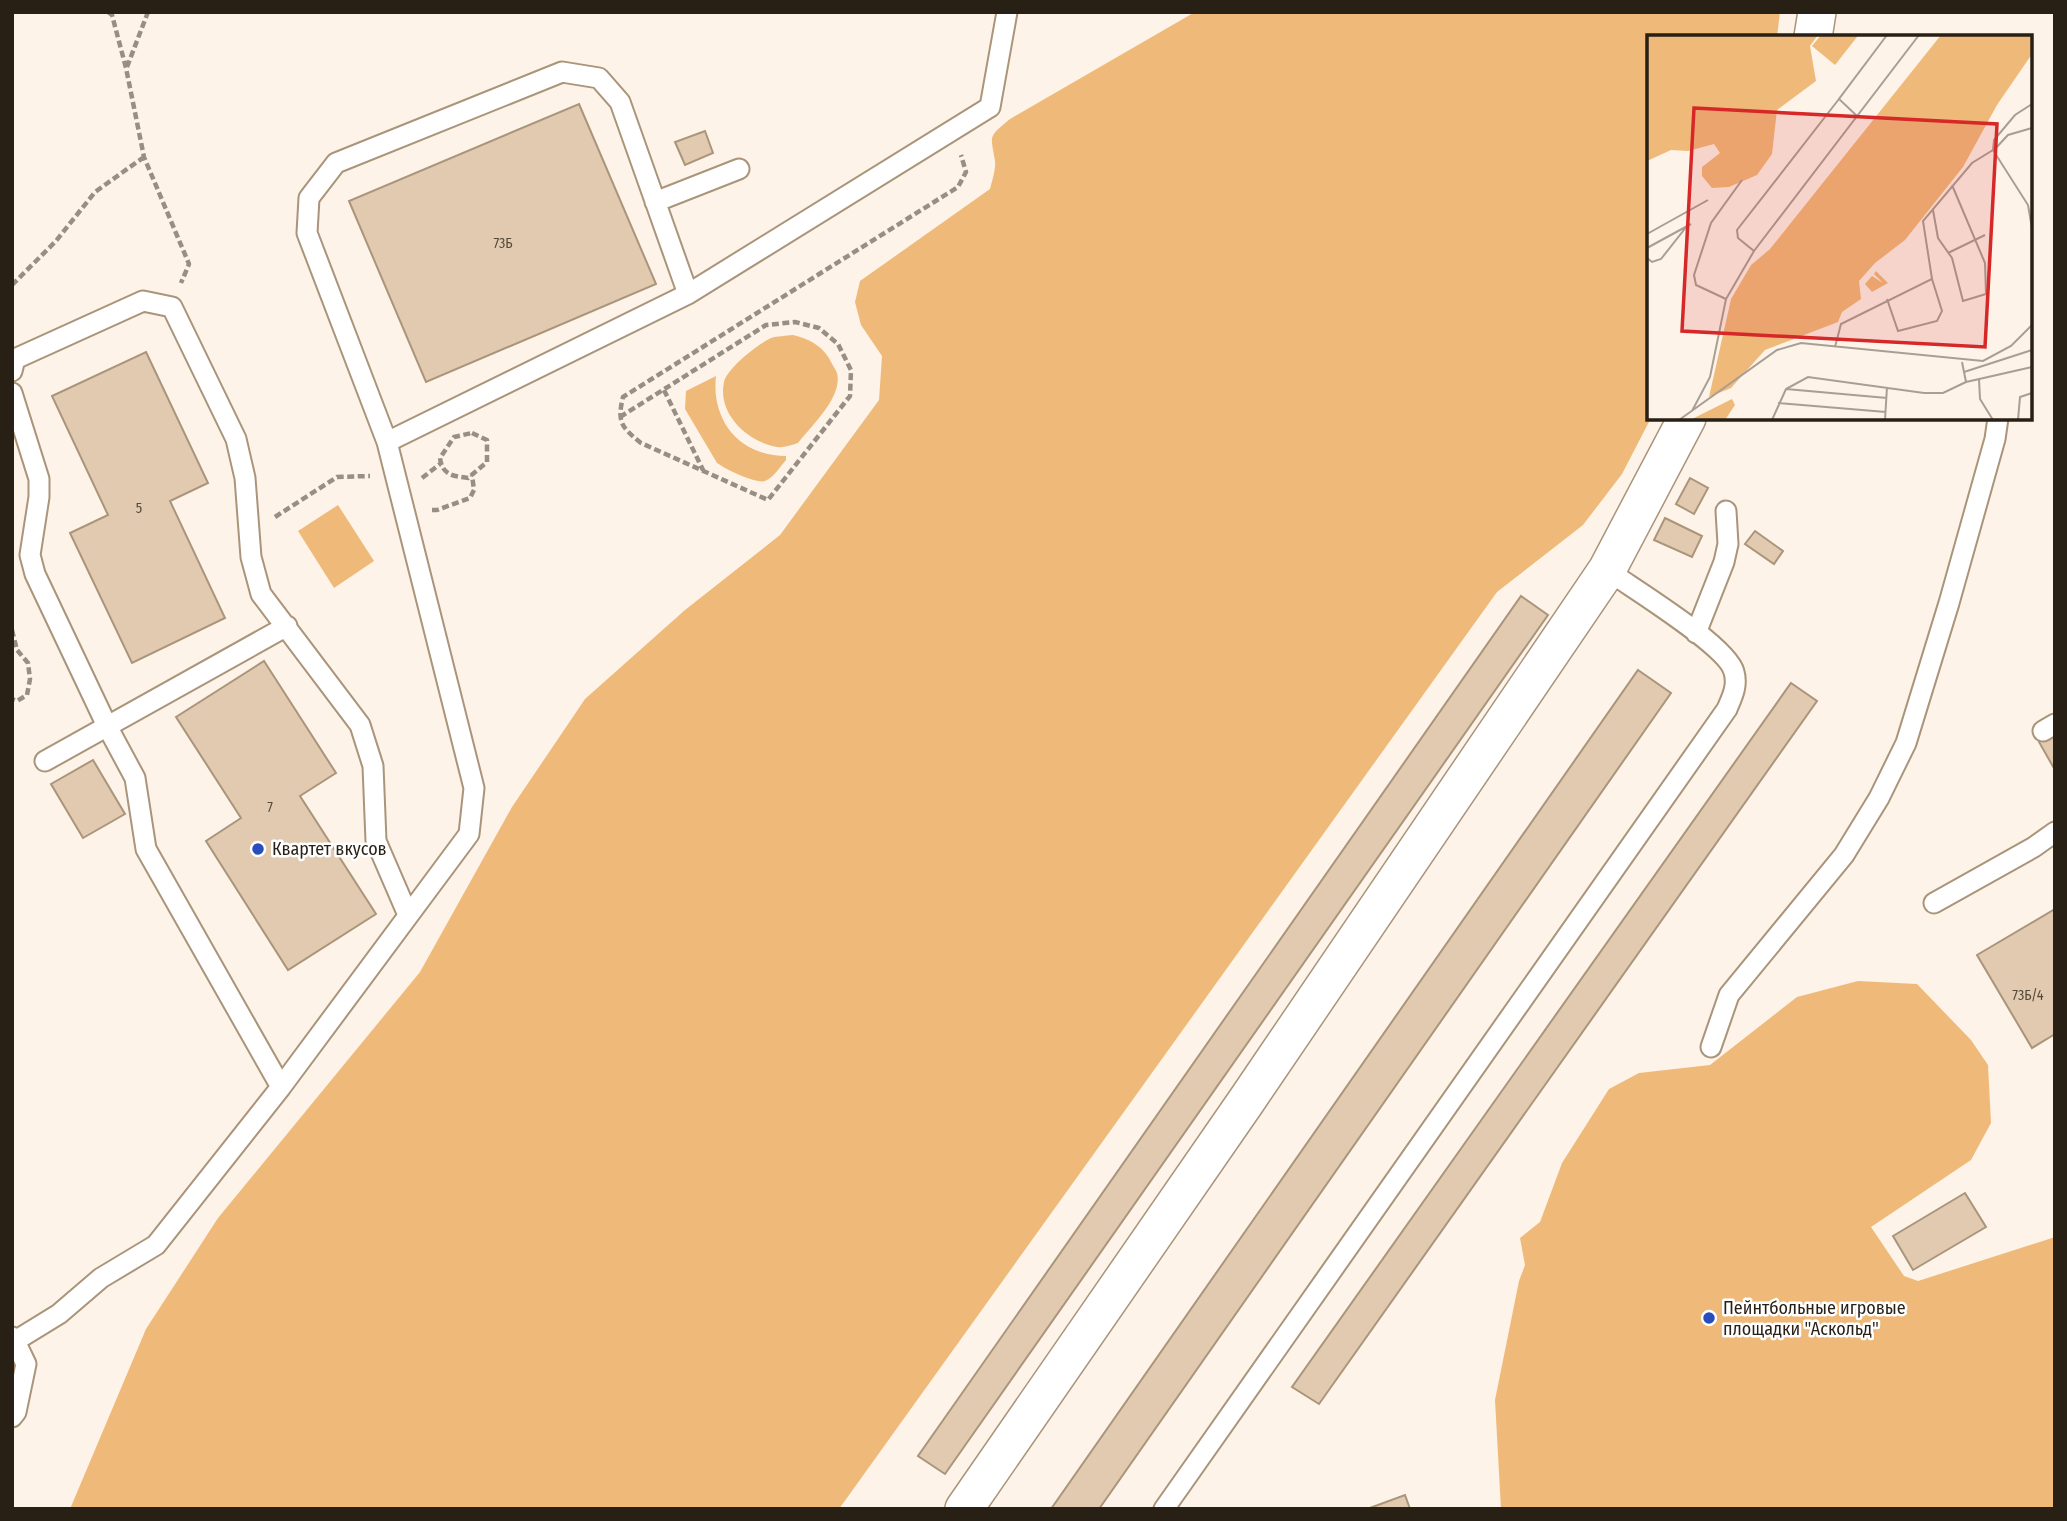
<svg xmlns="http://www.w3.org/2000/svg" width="2067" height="1521" font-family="'Fira Sans Condensed',sans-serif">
<rect width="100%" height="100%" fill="#fdf3e8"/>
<!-- green -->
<path fill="#efba79" d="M1195,12H1780L1777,37H1649V418H1651L1622,474L1583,525L1497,592L839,1509H70L146,1329L218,1218L420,972L512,807L585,699L685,610L780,535L879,400L882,356L861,325L855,302L860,281L990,189C992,181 996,169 995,161C991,135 987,138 1010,119Z
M793,335C808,339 820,344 829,358C831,363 835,368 837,373C843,397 812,425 798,443C791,445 784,448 777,447C748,442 717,414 724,382C727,368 758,344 771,338C777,336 786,336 793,335Z
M716,376C711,420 739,456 786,456V460C780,467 773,478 765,481C756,484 725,469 717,463L685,409L686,391Z
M338,505L374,561L334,588L298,531Z
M1858,981L1917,984L1971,1040L1988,1065L1991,1123L1971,1160L1871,1227L1904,1276L1918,1281L2055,1237V1509H1501L1495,1400L1519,1281L1525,1265L1520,1238L1540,1222L1562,1163L1609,1089L1639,1073L1710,1065L1797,997Z"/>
<!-- building -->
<path fill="#e1caaf" stroke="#aa957b" stroke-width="2" d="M579,104L656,284L426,382L349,201Z
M705,131L713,153L685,165L675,142Z
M146,352L208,483L170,501L225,618L132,663L70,533L108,515L52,396Z
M1690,478L1708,488L1694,514L1676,504Z
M1665,518L1702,536L1692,557L1654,540Z
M1755,531L1783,551L1774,564L1745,544Z
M1521,596L1548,615L945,1474L918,1456Z
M264,661L336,773L300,796L376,914L288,970L206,841L241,818L176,717Z
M1638,670L1671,693L1099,1509H1051Z
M1791,683L1817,701L1319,1404L1292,1387Z
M2055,733V770L2039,742Z
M93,760L125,814L83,838L51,784Z
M2055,909V1034L2032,1048L1977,955Z
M1965,1193L1986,1227L1913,1270L1893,1236Z
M1405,1495L1410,1509H1367Z"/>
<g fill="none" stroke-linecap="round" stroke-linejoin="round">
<defs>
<path id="service" d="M655,202L739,169
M12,371L15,359L143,301L172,307L236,439L245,478L251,557L261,594L360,725L373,766L376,841L408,915
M12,393L39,479V497L30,555L35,574L107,726L135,778L146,849L281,1087
M387,442L307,233L309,198L336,163L562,72L599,78L620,102L688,294
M1696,633L1724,562L1728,544L1726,511
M2043,731L2055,724
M45,761L287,626
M1934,903L2034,847L2055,832
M1711,1047L1729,995L1844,855L1879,798L1906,743L1949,603L1995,439L1998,418
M12,1337L15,1341L59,1314L101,1278L156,1245L281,1087L469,834L474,788L387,442L688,294L990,107L1007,12
M12,1345L15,1341L26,1364L16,1412L12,1417
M1164,1509L1727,709C1732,697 1738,686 1734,672C1728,646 1632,588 1607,570"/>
<path id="minor" d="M1813,37L1817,12
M964,1509L1247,1100L1607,570L1687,418"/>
</defs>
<!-- service casing -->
<use href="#service" stroke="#aa947a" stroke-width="23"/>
<!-- minor casing -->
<use href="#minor" stroke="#aa947a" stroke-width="40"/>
<!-- path -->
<path stroke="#988f84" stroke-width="4.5" stroke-dasharray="7 3.5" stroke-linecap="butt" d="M108,12L112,15L126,68L144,157L189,264L181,283
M127,67L148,12
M12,285L56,241L95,192L144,157
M664,390L703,470
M620,417L766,325L795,322L819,328L838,344L851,370L850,396L768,500L641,443C621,427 617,422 623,397L958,187L966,172L961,155
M472,433L487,440V462L468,478C453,476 442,475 440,458L454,437Z
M422,478L440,464
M432,510H437L470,498L474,490L472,475
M275,517L337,477L370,476
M12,630L17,650L28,663L30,679L27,695L17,701L12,699"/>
<!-- service -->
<use href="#service" stroke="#fff" stroke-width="19"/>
<!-- minor -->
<use href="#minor" stroke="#fff" stroke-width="37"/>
</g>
<!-- markers -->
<g fill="#294dbc" stroke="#fff" stroke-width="2.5">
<circle cx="258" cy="849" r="7"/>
<circle cx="1709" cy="1318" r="7"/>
</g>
<g text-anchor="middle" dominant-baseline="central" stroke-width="5" stroke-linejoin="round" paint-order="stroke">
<!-- number labels -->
<g font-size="14" fill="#564a3c">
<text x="503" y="243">73Б</text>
<text x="139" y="508">5</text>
<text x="270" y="807">7</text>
<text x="2028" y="995">73Б/4</text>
</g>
<!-- poi labels -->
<g font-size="18" fill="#281f15" stroke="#fff" text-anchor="start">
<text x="272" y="849">Квартет вкусов</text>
<text x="1723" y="1308">Пейнтбольные игровые<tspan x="1723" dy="21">площадки "Аскольд"</tspan></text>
</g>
</g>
<!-- overview -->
<g transform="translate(1647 35)">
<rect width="385" height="385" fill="#fdf3e8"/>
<path d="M0,0H171L163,11L169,46L130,75L125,119L110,140L82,152L65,153L55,141V132L73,118L67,109L41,116L24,115L0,126ZM174,0H208L210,2L188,30L165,11ZM294,0H385V19L350,70L316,132L258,205L228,228L212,246L214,264L195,277L191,287L118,315L84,353L62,362L84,264L104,230L123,214ZM229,236L241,248L225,257L218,249L225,241L236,248L227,239ZM85,364L88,370L78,385H43Z" fill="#efba79"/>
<path fill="none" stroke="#a89e94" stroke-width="2" d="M210,81L192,64L240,0M346,115L347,105L368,80L385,69M347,115L361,100L385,93M286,175L291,203L305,223L316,266L339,259L338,228L305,150M0,199L61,165M0,213L44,189M107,216L91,203L90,195L192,64M301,218L338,200M0,223L5,227L14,224L40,191M79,264L49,250L47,240L64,188L95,145M240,264L251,296L290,286L295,276L285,244M188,312L194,289L285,244L276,186L325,128L346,115L381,170L385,193M315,327L319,347L385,332M317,337L385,315M332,344L333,364L346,385M139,354L240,363M131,368L239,377M45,376L63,342L79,264L107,216L272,0M32,385L130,315L154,308L336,326L364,311L385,290M125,385L139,354L161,342L277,358H296L319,347M238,385L240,352M371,385L373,362L385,358"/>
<path fill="#d62828" fill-opacity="0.15" stroke="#d62828" stroke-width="3.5" d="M47,73L350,89L338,312L35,296Z"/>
<rect width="385" height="385" fill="none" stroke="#281f15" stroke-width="3.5"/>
</g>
<!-- border -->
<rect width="2067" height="1521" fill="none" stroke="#281f15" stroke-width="28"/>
</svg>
